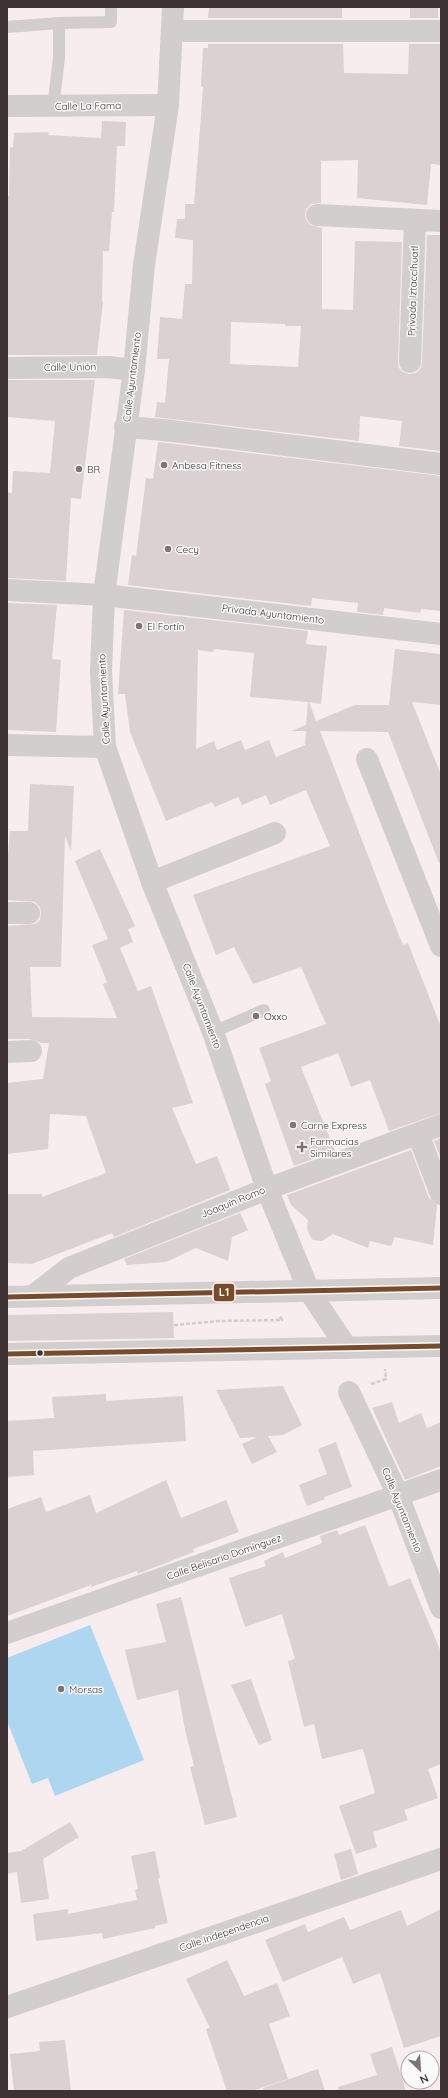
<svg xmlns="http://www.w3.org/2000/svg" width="448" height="2098" font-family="Quicksand,sans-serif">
<rect width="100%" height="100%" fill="#f7ecee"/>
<!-- water -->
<path fill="#add7f1" d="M90,1625L144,1760L55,1796L48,1778L32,1784L7,1721V1658Z"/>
<!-- building -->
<path fill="#dbd0d2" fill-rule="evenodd" d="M209,7H342V18H208Z
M410,7H438V18H410Z
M208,44H343L344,73L408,74L409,44H441V165L431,164L427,205L357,198L358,160L321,161V203L311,204L306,209L305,215L306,220L310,225L322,228V309L353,310L355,241L402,242L398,362L399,368L403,372L409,374L416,373L421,368L422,362L427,235H441V451L399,446L402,421L360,416L359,441L155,417L157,402L165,403L169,359H157L160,317L182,319L185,284H192L193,240L175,238L177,219H185V204H194L201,116L203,87H201L203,48H208ZM231,322L285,324V326H301L298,367L230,364Z
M102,121L126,122L125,146H117L114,212H112L109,251H103L102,301H103L97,355H8L7,196H9L10,147H13L14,133L49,132L48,135L101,138Z
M8,380H95L81,499L71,498L66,581L7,578V492L12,493L13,471L50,473L55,421L7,417Z
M158,442L441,476V611L421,609L420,613L384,608L383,615L357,612L358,603L312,598L311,606L128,585L132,555L136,556L146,478L153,479Z
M7,603L57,605L52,659L61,660L56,732L7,730Z
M124,610L308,631L306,644L327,646L321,704L309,702L316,721L355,705H389L395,649L441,654V705L412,702L441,775V862L439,863L388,732L320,731L392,918L403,945L408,943L441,1027V1113L389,1131L370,1080L351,1087L338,1053L301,1067L335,1151L294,1166L265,1084L271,1081L259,1048L326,1024L301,967L253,984L234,947L216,955L193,895L330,846L306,790L270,805L266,795L242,805L238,797L215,807L212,802L166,821L130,732L125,694H118ZM214,649L254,653L250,697L308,702L306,725L291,731H306L305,745L276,757L269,740L245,750L241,740L217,750L214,741L196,749L198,650L213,652Z
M30,784L74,786L71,851L65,836L61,967H30L32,1017L117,1018L103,984L107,982L92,945L108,939L75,861L100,849L135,926L128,929L133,942L120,948L138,991L151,986L193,1103L172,1108L196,1164L217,1156L230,1190L114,1237L112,1233L32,1264L7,1263V1194H42V1197L106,1173L86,1116L50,1114L48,1149L7,1154V1083L43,1079L49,1043H41L30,1039H7V926L35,924L40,920L41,913L40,907L35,902L7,900V867L10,831H28Z
M441,1138V1159L434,1141Z
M411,1150L429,1198L437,1205L433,1245L395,1237L391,1246L370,1241L368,1248L333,1234L322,1241L313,1240L310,1236L307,1229L308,1220L291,1205L287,1195Z
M240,1213L248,1230L232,1237L228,1261L196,1248L166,1262L127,1265L124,1259Z
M173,1312L174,1338L7,1341V1315Z
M283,1386L302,1425L283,1435L268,1436L277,1452L252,1464L242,1444L257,1437L240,1438L216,1390Z
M106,1394V1401L183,1396L186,1441L33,1451L34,1475L7,1477V1421L54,1418L52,1397Z
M392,1402L399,1423L421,1413L427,1428L441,1422V1466L405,1480L372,1408Z
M336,1442L352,1487L324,1497L325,1499L307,1506L299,1485L327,1474L318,1449Z
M166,1480L181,1518L226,1500L239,1532L193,1549L194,1552L140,1573L138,1574L137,1571L91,1587V1585L7,1616V1509L41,1497L46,1512L90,1495L96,1513Z
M365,1525L389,1587L410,1578L441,1652V1764L428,1769L438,1798L404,1810L408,1820L373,1832L377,1847L356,1854L339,1806L375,1793L363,1749L322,1759L314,1724L304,1727L288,1661L295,1659L282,1614L245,1627L229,1578L266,1566L264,1561L283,1552L285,1558L322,1543L320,1536L337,1530L339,1535Z
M181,1597L237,1817L205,1825L190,1767L194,1766L185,1730L178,1690L137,1700L125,1650L166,1642L156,1604Z
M251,1679L272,1740L259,1745L231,1685Z
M70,1822L79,1837L43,1859L49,1899L21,1903L17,1872L7,1874V1853L21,1851Z
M351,1849L358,1874L341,1880L334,1854Z
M155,1851L160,1878H158L168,1923L155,1926V1928L103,1939L102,1933L36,1941L33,1914L68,1909V1914L137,1900L135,1890L138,1889L131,1856Z
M441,1909V2036L404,2048L380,1973L353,1984L342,1957L283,1982L265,1940L305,1924L308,1932L344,1917L350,1930L401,1910L407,1926Z
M227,1960L244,1996L277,1983L290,2016L269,2024L288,2079L252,2091H227L206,2029L210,2028L186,1979Z
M65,2040L71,2091H14L10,2054L40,2051L39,2042Z
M392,2047L406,2091H339L338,2087L377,2075L370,2054Z
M318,2069L325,2091H264L263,2088Z"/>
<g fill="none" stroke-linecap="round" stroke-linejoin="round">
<!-- path -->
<path stroke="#d1cdce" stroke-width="2.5" stroke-dasharray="4 2" stroke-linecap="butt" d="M174,1325L220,1321L282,1320L279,1315
M371,1384L386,1379L385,1369"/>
<!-- lane -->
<path stroke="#d3cece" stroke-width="12" d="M7,27L59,23L111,22V7
M53,107L59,58V23
M213,1032L264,1010"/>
<!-- street -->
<path stroke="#d3cece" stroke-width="22" d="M172,31H441
M7,106L168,105
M317,215L441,221
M410,362L415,220
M7,368L108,367L134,370
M125,427L164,430L441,464
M7,590L104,595L441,634
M7,745L105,747
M367,759L441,946
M152,882L275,833
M7,913H29
M7,1052L31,1051
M418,1134L441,1194
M33,1296L69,1268L267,1189L441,1125
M349,1392L398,1495L441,1608
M7,1633L441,1480
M7,2007L441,1859"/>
<!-- secondary -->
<path stroke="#d3cece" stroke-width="22" d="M173,7L168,105L144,265L134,370L104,595L101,671L105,747L152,882L213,1032L267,1189L309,1291L347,1348
M7,1297L441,1288
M7,1354L441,1346"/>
<defs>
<path id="bus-1" d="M7,1297L441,1288
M7,1354L441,1346"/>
</defs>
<!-- bus-1 casing -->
<use href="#bus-1" stroke="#fafafa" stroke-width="8"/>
<!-- bus-1 -->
<use href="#bus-1" stroke="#7a4b2a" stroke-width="5"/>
</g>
<!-- markers -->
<g fill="#7f7375" stroke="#fafafa" stroke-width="1.5">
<circle cx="164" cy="465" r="4"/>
<circle cx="79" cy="469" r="4"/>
<circle cx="168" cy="549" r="4"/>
<circle cx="139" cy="626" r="4"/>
<circle cx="256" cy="1016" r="4"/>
<circle cx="293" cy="1125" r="4"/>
<path d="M300 1141h4v4h4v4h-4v4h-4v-4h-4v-4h4z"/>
<circle cx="61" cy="1689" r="4"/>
</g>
<circle fill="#3f3234" stroke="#fafafa" stroke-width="1.5" cx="40" cy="1353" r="3.5"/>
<g text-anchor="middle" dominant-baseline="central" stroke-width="3" stroke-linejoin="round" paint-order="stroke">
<!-- street labels -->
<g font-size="10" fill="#3f3234" stroke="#fafafa">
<text transform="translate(88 106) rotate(-1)">Calle La Fama</text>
<text transform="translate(413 291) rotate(-88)">Privada Iztaccíhuatl</text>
<text transform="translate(70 367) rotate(-1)">Calle Unión</text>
<text transform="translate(132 377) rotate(-83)">Calle Ayuntamiento</text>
<text transform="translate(273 614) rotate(7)">Privada Ayuntamiento</text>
<text transform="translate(104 699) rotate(-93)">Calle Ayuntamiento</text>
<text transform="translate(202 1006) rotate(69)">Calle Ayuntamiento</text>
<text transform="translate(233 1202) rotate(-22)">Joaquín Romo</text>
<text transform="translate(402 1510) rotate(68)">Calle Ayuntamiento</text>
<text transform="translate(224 1557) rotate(-19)">Calle Belisario Domínguez</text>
<text transform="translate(224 1933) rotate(-19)">Calle Independencia</text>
</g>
<!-- poi labels -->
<g font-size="10" fill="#3f3234" stroke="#fafafa" text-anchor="start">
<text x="172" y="465">Anbesa Fitness</text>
<text x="87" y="469">BR</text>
<text x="176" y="549">Cecy</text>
<text x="147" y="626">El Fortín</text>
<text x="264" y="1016">Oxxo</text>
<text x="301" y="1125">Carne Express</text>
<text x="310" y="1141">Farmacias<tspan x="310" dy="12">Similares</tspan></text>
<text x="69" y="1689">Morsas</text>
</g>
</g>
<rect stroke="#fafafa" stroke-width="1.5" x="213" y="1283" width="22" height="19" rx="4" fill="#7a4b2a"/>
<g font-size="11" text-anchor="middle" font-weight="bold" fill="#fff">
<text x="224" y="1296">L1</text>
</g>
<!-- border -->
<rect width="448" height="2098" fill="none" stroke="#3f3234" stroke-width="16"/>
<!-- north arrow -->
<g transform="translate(420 2070) rotate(155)"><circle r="19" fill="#fafafa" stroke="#afaaab"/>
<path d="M0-3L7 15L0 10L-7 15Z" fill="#7f7375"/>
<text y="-6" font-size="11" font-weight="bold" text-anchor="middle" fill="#3f3234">N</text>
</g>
</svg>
